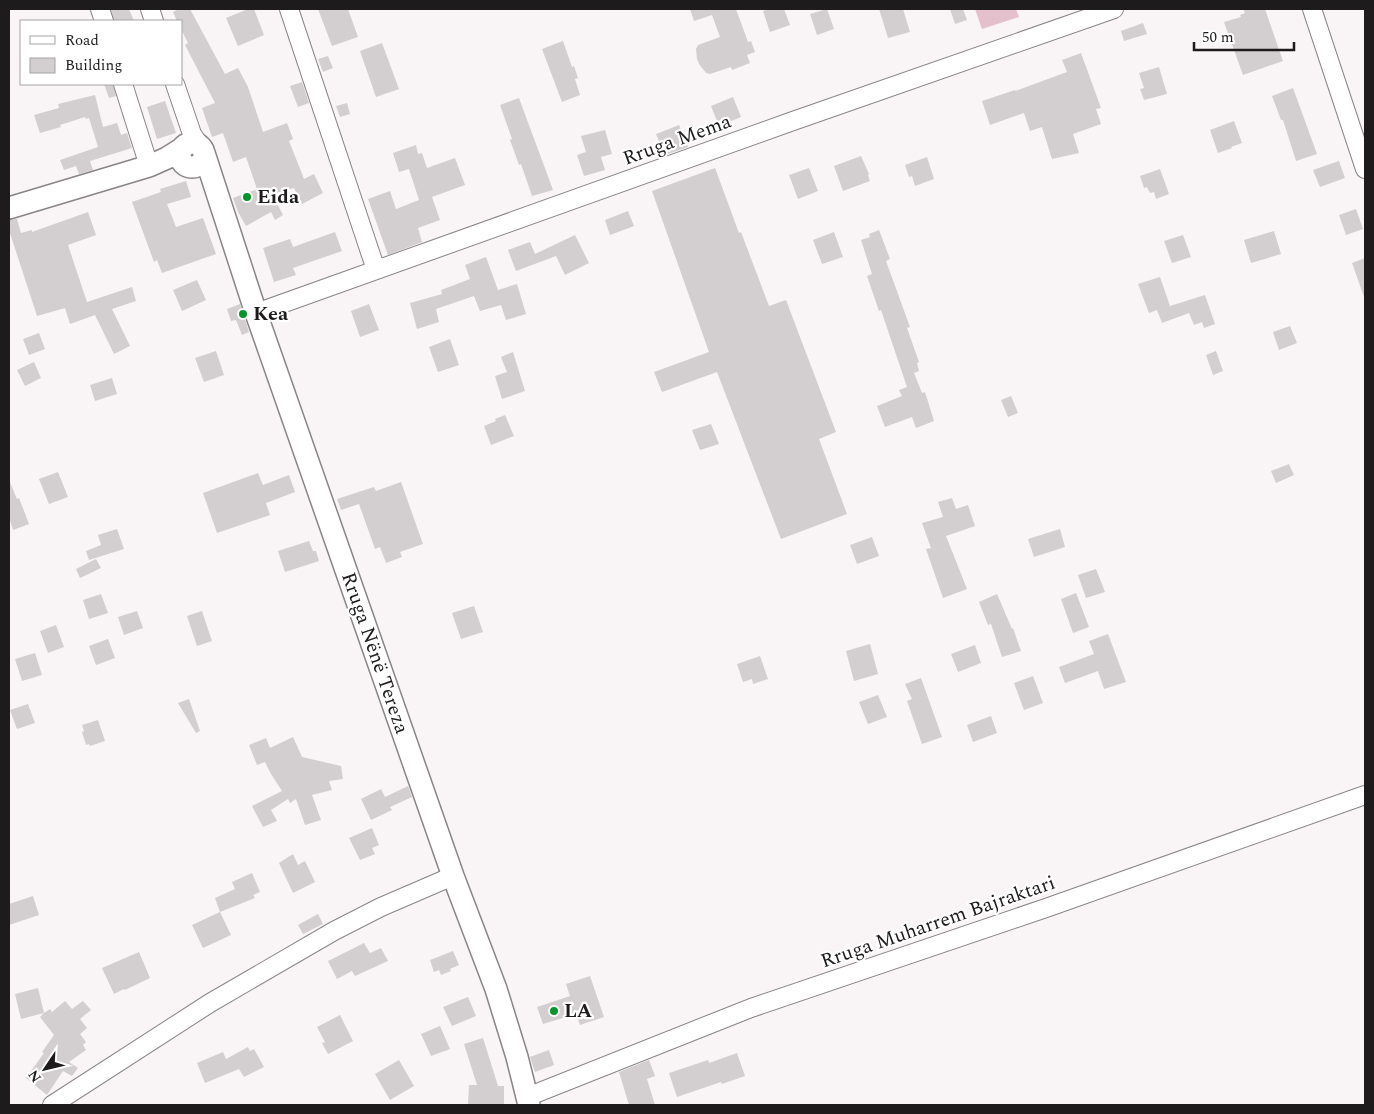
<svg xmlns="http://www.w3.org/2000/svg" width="1374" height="1114" font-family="Spectral,serif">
<rect width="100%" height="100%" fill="#f9f4f5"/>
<!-- green -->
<path fill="#e4c0cc" d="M975,9H1016L1019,17L982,29Z"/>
<!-- building -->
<path fill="#d3ced0" d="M111,9H129L134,21H114Z
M179,9H190L225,74L238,68L248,87L263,132L287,123L293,139L289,141L304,179L314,174L323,193L302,204L294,188L272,194L283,215L275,220L271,212L246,226L238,212L233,198L257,189L246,157L233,162L223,133L212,137L202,108L215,103L185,45L188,43L181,29V21H177L173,12Z
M248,9H254L264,35L238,46L226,18Z
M318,9H348L358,37L332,46Z
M690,9H736L748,42L751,41L755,52L747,55L750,63L732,70L731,67L710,74L706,73L699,64L697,59L696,49L698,45L720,37L712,15L694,21Z
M770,9H784L790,25L770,32L763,11Z
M827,9L834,29L817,35L810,14Z
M879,9H903L910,32L888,38Z
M950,9H963L967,20L955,24Z
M1243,9H1265L1283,61L1243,75L1224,22L1241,17L1240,15L1245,13Z
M1143,23L1147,34L1124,41L1121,31Z
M563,41L572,67L574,66L578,78L575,79L580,95L562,102L542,49Z
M382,43L399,89L376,97L360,51Z
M1081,53L1101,108L1096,109L1101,124L1073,134L1079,153L1052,159L1042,127L1030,131L1024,113L990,125L982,101L1015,90V91L1067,72L1062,60Z
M328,56L333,68L323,72L318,59Z
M1159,67L1167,94L1144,100L1140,89L1144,88L1139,73Z
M302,82L309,103L298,107L290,86Z
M104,84H113L116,96L109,98Z
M1293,88L1317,154L1296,161L1283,120H1281L1272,96Z
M95,95L103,127L117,123L121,135L127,133L132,148L90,161L93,170L79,174L76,166L64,170L60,160L98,147L89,118L86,119L85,117L60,125L61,127L40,133L34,115L59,108L58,104Z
M733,97L741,117L719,126L711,106Z
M519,98L553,190L532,196L521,164L519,165L510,140L512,139L500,105Z
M165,101L176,133L157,139L147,107Z
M347,103L350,114L340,117L336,106Z
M1234,121L1242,143L1231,147L1232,148L1218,153L1210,130Z
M679,125L688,147L665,155L656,134Z
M605,130L612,154L601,157L605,170L584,176L577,155L586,152L581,136Z
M416,145L418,154L422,153L427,168L455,158L465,185L432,197L440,220L418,228L422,242L388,255L368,199L390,191L396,209L419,200L409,169L399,172L393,153Z
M861,156L869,174L868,175L870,181L843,191L834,166Z
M927,157L934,179L915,186L912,176L909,177L905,165Z
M1339,161L1345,178L1320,187L1313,170Z
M715,168L739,233L741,232L769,306L786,300L836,432L819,439L847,514L781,539L717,372L662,392L654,372L709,352L652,191Z
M809,168L818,191L798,199L789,175Z
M1160,169L1169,194L1156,199L1154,192L1150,193L1147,187L1144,188L1140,176Z
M186,181L191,197L167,204L176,227L203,218L216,254L162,273L157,260L154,262L132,202L161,192L160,189Z
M1356,209L1363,229L1346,235L1339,215Z
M628,211L634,226L610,235L605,220Z
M88,212L96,235L68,245L87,302L132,287L136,301L112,309L130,346L114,354L95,315L70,324L65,308L37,316L9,230V220L17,219L21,233L32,230V232Z
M879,230L890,259L886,261L910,327L907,328L919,362L917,363L919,371L914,373L922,393L925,392L934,421L916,428L912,417L885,427L877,406L902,396L899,390L907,387L881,310L879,311L867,276L872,274L861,240L870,237L869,234Z
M1274,231L1281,254L1251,263L1244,240Z
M335,232L342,251L293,268L296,275L274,282L263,248L290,239L293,247Z
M834,232L843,257L822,264L813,240Z
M575,235L589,263L565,275L556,256L516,271L508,250L530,242L535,254Z
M1183,235L1191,257L1172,263L1164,241Z
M486,257L498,290L517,284L526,314L506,320L501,305L480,311L474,296L436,309L439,322L417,329L410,303L442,294L441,290L470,279L465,265Z
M1365,258V297H1364L1352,263Z
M1160,277L1170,306L1205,295L1215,324L1204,328L1202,322L1194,325L1189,313L1162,323L1157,310L1149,313L1138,284Z
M197,280L206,300L182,311L173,290Z
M240,304L249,332L242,335L236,320L231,321L227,309Z
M369,304L379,330L360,337L351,311Z
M1290,326L1297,343L1279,350L1273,332Z
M39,333L45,349L29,355L23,339Z
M450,339L459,365L438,372L429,347Z
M216,351L224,375L204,382L195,358Z
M1216,351L1223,371L1213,375L1206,355Z
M513,352L525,391L502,399L495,376L507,372L501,357Z
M34,362L41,378L25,386L17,370Z
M112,378L117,394L95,401L90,385Z
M1011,396L1018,413L1008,417L1001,400Z
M505,415L514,436L491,445L484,426L496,421L495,419Z
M711,424L719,444L700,450L692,430Z
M1289,464L1294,475L1276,483L1271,471Z
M58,472L68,497L49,504L39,479Z
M258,473L263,485L289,475L295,492L266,503L270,515L217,533L203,493Z
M9,480L17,499L19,498L29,524L13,530L9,517Z
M401,482L423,544L400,552L402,557L386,563L380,547L375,549L359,504L341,510L337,499L374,487L376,491Z
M952,498L956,509L968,505L975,526L946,536L967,589L943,598L926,549L931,548L922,523L943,517L938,502Z
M117,529L124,549L89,560L86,551L101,545L98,535Z
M1060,529L1065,547L1034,557L1028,539Z
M872,537L879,556L857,564L850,545Z
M309,541L313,551H316L319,561L285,572L278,551Z
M96,559L101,568L80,578L76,569Z
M1096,569L1105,592L1086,598L1078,575Z
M1076,593L1089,627L1073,633L1061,599Z
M101,594L108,613L89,619L83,600Z
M997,594L1012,629L1013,628L1021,651L1002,657L991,624L988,625L979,602Z
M474,606L483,632L461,639L452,613Z
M137,611L143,628L124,635L118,617Z
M202,611L212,641L197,646L187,616Z
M56,625L64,647L48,653L40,631Z
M1108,634L1126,682L1104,689L1098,671L1065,683L1059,667L1094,654L1089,641Z
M108,639L115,658L96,665L89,646Z
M870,644L878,674L854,681L846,651Z
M975,645L981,663L958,672L951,654Z
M35,653L42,675L22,681L15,659Z
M760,656L768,679L753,684L752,679L743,682L737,664Z
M1033,676L1043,703L1024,710L1014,683Z
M921,678L942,737L922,744L907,701L912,699L905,684Z
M878,695L887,717L868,724L859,702Z
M189,699L200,731L196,733L178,703Z
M28,704L35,723L17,729L10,710Z
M991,716L997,733L973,742L967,725Z
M98,720L105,741L90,746L89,744L86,745L82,732L84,731L82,725Z
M293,737L302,757L341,766L343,779L329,781L332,790L312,795L321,820L305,825L296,799L290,803L288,799L271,810L277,821L263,827L252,806L282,791L271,774L265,762L257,765L249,745L266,738L270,748Z
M408,786L412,797L390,807L392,810L371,820L361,799L381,789L385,797Z
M372,828L379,845L372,848L375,854L360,860L349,838Z
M293,854L298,865L305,861L315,882L293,893L279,863Z
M252,873L260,892L253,895L255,898L220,912L215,898L235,889L232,882Z
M33,896L39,915L9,925V904Z
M220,912L231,935L203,948L192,925Z
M318,914L323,924L303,934L298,925Z
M364,943L370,953L381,948L388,961L355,976L352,971L337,979L328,961Z
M453,951L459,965L450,969L451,971L441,975L439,970L434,972L430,960Z
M139,952L150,978L125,990L124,989L114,994L102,968Z
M590,976L604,1017L580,1025L576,1014L543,1024L537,1007L570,996L566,984Z
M38,988L44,1013L50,1009L52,1012L65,1001L72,1009L83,1001L91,1010L80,1019L87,1028L80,1034L86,1042L83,1045L86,1050L69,1062L78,1068L72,1076L63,1071L47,1095L26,1078L44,1053L42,1052L54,1035L40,1017L44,1013L21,1019L15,994Z
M468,997L476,1016L452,1026L443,1007Z
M340,1015L353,1041L328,1054L322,1043L325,1042L317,1027Z
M440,1026L450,1049L431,1056L421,1034Z
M483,1038L498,1086H504V1105H468L469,1085H477L464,1044Z
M248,1047L250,1051L254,1049L264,1067L244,1077L239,1069L205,1083L197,1063L223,1052L226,1059Z
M549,1050L554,1065L535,1072L530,1057Z
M737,1053L745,1076L722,1084L721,1082L677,1097L669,1073L708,1060L709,1063Z
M399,1060L414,1086L390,1100L375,1074Z
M649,1060L655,1076L647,1079L655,1105H629L619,1072Z"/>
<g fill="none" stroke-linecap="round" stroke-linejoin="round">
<defs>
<path id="minor" d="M100,9L104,21
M150,9L154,21
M289,9L376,270
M1312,9L1365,169
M123,84L149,166
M175,84L192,134L200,146
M256,313L793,121L1114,9
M527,1097L751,1008L1046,908L1365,795
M52,1105L210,1003L334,931L381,907L453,876"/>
<path id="major" d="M180 155a12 12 0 1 1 24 0a12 12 0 1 1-24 0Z
M204,153L256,313L453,876L496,989L517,1057L529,1105
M9,208L149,166L167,158L183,148"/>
</defs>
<!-- minor casing -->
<use href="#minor" stroke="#898586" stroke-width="20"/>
<!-- major casing -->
<use href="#major" stroke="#898586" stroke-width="24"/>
<!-- minor -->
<use href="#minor" stroke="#fff" stroke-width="18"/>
<!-- major -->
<use href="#major" stroke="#fff" stroke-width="21"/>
</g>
<!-- markers -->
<g fill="#06952a" stroke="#fff" stroke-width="2">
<circle cx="247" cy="197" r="5"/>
<circle cx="243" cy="314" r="5"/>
<circle cx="554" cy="1011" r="5"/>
</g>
<g text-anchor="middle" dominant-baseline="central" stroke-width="4.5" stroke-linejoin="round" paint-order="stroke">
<!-- street labels -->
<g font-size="20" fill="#1d1b1c" stroke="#fff">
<text transform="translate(677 140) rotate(-20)">Rruga Mema</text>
<text transform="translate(375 653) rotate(71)">Rruga Nënë Tereza</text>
<text transform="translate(938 922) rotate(-19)">Rruga Muharrem Bajraktari</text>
</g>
<!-- poi labels -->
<g font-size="20" font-weight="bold" fill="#1d1b1c" stroke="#fff" text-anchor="start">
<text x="257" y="197">Eida</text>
<text x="253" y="314">Kea</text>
<text x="564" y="1011">LA</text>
</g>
</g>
<!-- border -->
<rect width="1374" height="1114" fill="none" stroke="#1d1b1c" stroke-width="20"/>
<!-- legend -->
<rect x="20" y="20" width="162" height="65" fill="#ffffff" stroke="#a5a4a4"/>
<rect x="30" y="36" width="25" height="8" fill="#ffffff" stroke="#a5a4a4"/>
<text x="65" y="45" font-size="15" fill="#1d1b1c">Road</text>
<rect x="30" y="58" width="25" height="15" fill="#d3ced0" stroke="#a5a4a4"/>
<text x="65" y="70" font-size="15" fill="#1d1b1c">Building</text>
<!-- north arrow -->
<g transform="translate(45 1069) rotate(235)" stroke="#ffffff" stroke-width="4" paint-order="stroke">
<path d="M0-4L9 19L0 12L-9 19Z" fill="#1d1b1c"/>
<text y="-8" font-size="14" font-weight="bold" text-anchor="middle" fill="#1d1b1c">N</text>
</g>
<!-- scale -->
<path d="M1194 42v8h100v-8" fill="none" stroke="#1d1b1c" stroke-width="2.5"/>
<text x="1202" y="42" font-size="15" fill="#1d1b1c" stroke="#ffffff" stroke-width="4" paint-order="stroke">50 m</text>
</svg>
